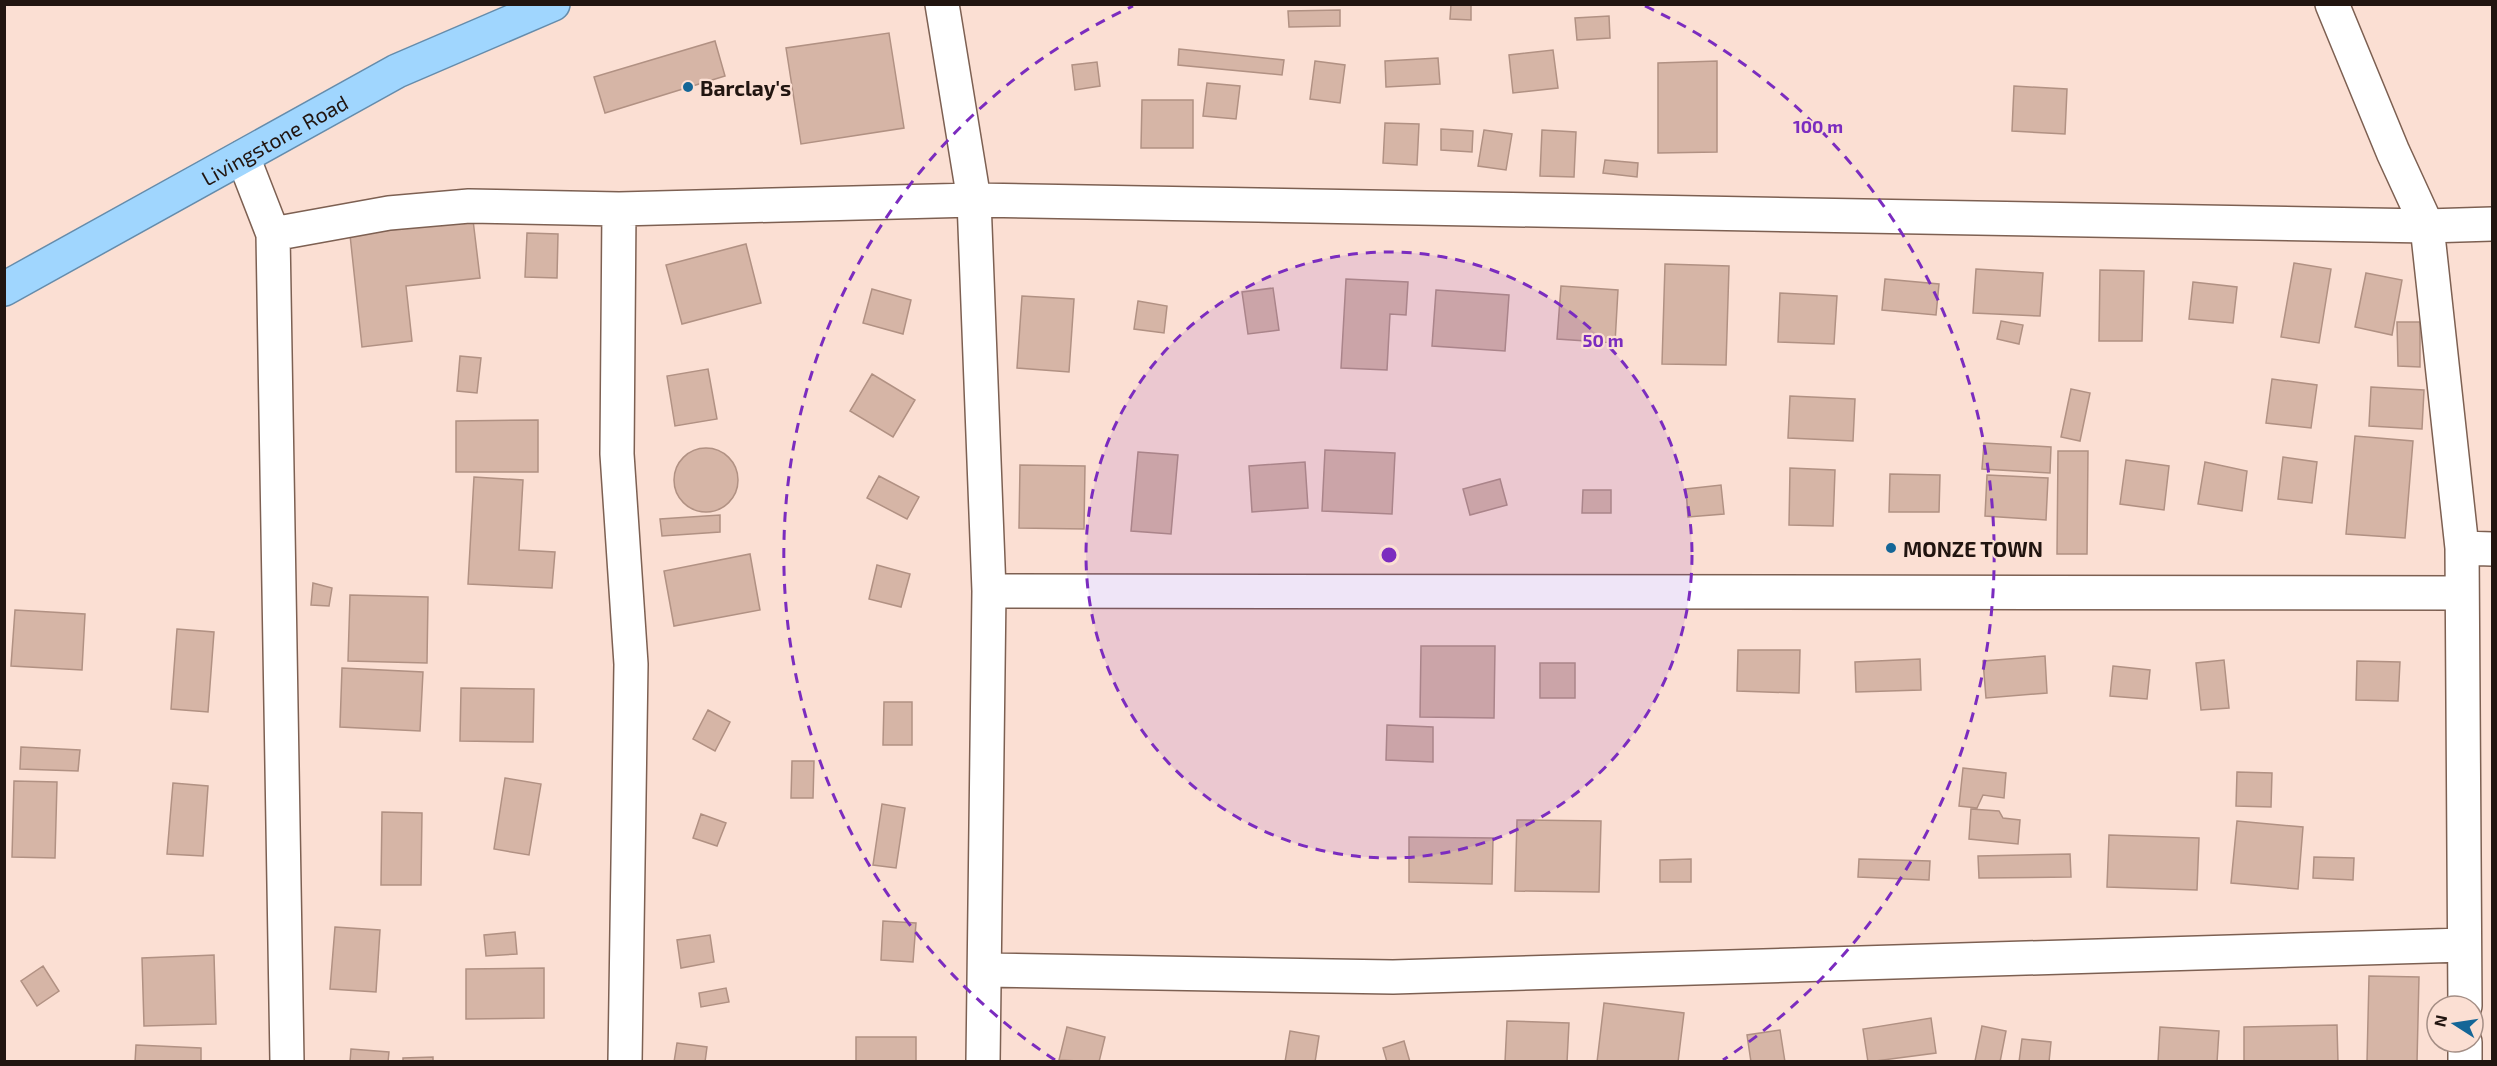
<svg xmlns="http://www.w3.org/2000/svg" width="2497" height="1066" font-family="'Exo 2',sans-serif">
<rect width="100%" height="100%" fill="#fbdfd3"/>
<!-- building -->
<path fill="#d6b5a6" stroke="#b19183" stroke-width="1.5" d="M1451,4H1471V20L1450,19Z
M1340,10V26L1289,27L1288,11Z
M1609,16L1610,38L1577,40L1575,18Z
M889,33L904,128L801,144L786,48Z
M715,41L725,76L605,113L594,77Z
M1179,49L1284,60L1282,75L1178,65Z
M1553,50L1558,88L1513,93L1509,55Z
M1438,58L1440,84L1386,87L1385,61Z
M1315,61L1345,65L1340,103L1310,99Z
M1717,61V152L1658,153V63Z
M1097,62L1100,86L1075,90L1072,65Z
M1207,83L1240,86L1236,119L1203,116Z
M2014,86L2067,89L2065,134L2012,131Z
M1142,100H1193V148H1141Z
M1385,123L1419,124L1417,165L1383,163Z
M1441,129L1473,131L1472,152L1441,150Z
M1484,130L1512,134L1506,170L1478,166Z
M1542,130L1576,132L1574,177L1540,176Z
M1605,160L1638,163L1637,177L1603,173Z
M473,220L480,278L406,286L412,341L362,347L350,235Z
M527,233L558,234L557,278L525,277Z
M746,244L761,303L682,324L666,265Z
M2294,263L2331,269L2319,343L2281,337Z
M1665,264L1729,266L1726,365L1662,364Z
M1976,269L2043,273L2040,316L1973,313Z
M2100,270L2144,271L2142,341H2099Z
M2366,273L2402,280L2392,335L2355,327Z
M1346,279L1408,282L1406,315L1390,314L1387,370L1341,368Z
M1885,279L1939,284L1936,315L1882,310Z
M2193,282L2237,287L2233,323L2189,319Z
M1561,286L1618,290L1615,343L1557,339Z
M1273,288L1279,330L1248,334L1242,292Z
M872,289L911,300L903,334L863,323Z
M1436,290L1509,295L1505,351L1432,346Z
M1780,293L1837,296L1834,344L1778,342Z
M1022,296L1074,299L1069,372L1017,368Z
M1138,301L1167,306L1164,333L1134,329Z
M2001,321L2023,325L2019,344L1997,339Z
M2397,322H2420V367L2398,366Z
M460,356L481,358L477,393L457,391Z
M708,369L717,419L675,426L667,376Z
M872,374L915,400L893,437L850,411Z
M2272,379L2317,385L2311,428L2266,423Z
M2371,387L2424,390L2422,429L2369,426Z
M2071,389L2090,393L2080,441L2061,437Z
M1790,396L1855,399L1853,441L1788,438Z
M538,420V472H456V421Z
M2355,436L2413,441L2405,538L2346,534Z
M1984,443L2051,447L2050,473L1982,469Z
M674 480a32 32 0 1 1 64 0a32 32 0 1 1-64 0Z
M1325,450L1395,453L1392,514L1322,511Z
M2058,451H2088L2087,554H2057Z
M1138,452L1178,455L1171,534L1131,531Z
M2283,457L2317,462L2312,503L2278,499Z
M2126,460L2169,466L2164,510L2120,504Z
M1305,462L1308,508L1252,512L1249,466Z
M2205,462L2247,471L2242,511L2198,504Z
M1020,465L1085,466L1084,529L1019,528Z
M1790,468L1835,470L1833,526L1789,525Z
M1890,474L1940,475L1939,512H1889Z
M1987,475L2048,478L2046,520L1985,516Z
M879,476L919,497L907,519L867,498Z
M474,477L523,480L519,550L555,552L552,588L468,584Z
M1500,479L1507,505L1470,515L1463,489Z
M1721,485L1724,514L1688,517L1686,489Z
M1583,490H1611V513H1582Z
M720,515V532L662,536L660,519Z
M750,554L760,610L674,626L664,571Z
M877,565L910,574L901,607L869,599Z
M313,583L332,588L329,606L311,605Z
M350,595L428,597L427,663L348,661Z
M15,610L85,614L82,670L11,666Z
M177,629L214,632L208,712L171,709Z
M1421,646H1495L1494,718L1420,717Z
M1738,650H1800L1799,693L1737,691Z
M2045,656L2047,693L1986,698L1983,661Z
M1920,659L1921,690L1856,692L1855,662Z
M2224,660L2229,708L2201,710L2196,663Z
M2357,661L2400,662L2398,701L2356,700Z
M1540,663H1575V698H1540Z
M2113,666L2150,670L2147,699L2110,696Z
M342,668L423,672L420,731L340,727Z
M461,688L534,689L533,742L460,741Z
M884,702H912V745H883Z
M708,710L730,722L715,751L693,739Z
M1387,725L1433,727V762L1386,760Z
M21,747L80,750L78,771L20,769Z
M792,761H814L813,798H791Z
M1963,768L2006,773L2004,798L1983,795L1977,808L1959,806Z
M2237,772L2272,773L2271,807L2236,806Z
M505,778L541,784L529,855L494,849Z
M14,781L57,782L55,858L12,857Z
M173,783L208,786L203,856L167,854Z
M882,804L905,808L896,868L873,865Z
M1971,809L1999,811L2003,818L2020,820L2018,844L1969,839Z
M382,812L422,813L421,885H381Z
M701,814L726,823L717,846L693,838Z
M1517,820L1601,821L1599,892L1515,891Z
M2237,821L2303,827L2298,889L2231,883Z
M2109,835L2199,838L2197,890L2107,887Z
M1409,837L1493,838L1492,884L1409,882Z
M2070,854L2071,877L1979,878L1978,856Z
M2314,857L2354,858L2353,880L2313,878Z
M1691,859V882H1660V860Z
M1859,859L1930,861L1929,880L1858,877Z
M883,921L916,923L913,962L881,960Z
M335,927L380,930L376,992L330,989Z
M515,932L517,954L486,956L484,935Z
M710,935L714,962L681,968L677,940Z
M214,955L216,1024L144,1026L142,958Z
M43,966L59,991L37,1006L21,981Z
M544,968V1018L466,1019V969Z
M2369,976L2419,977L2417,1062H2367Z
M726,988L729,1002L701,1007L699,993Z
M1604,1003L1684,1013L1678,1062H1597Z
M1931,1018L1936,1053L1868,1062L1863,1029Z
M1507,1021L1569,1023L1567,1062H1505Z
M2337,1025L2338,1062H2244V1027Z
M1982,1026L2006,1031L2000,1062L1975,1061Z
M1067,1027L1105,1037L1099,1062L1059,1060Z
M2160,1027L2219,1031L2217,1062H2158Z
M1780,1030L1785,1062H1751L1747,1035Z
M1290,1031L1319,1036L1315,1062H1285Z
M856,1037H916V1062H856Z
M2022,1039L2051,1042L2049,1062H2019Z
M1404,1041L1410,1062H1387L1383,1048Z
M677,1043L707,1047L705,1062H674Z
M136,1045L201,1048V1062H135Z
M351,1049L389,1052L388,1062H350Z
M433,1057V1062H403V1058Z"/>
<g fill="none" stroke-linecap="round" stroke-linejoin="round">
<defs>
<path id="minor" d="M942,4L974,200L2427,226L2492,224
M2332,4L2393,152L2427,226L2462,548L2465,1006
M243,157L273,234L287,1062
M619,209L617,454L631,664L625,1062
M273,234L389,213L469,206L619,209L974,200L989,591L2461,593
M2462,548L2492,549
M985,970L1393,977L2464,945
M2465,1042V1062
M983,1062L989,591"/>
<g id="trunk">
<path id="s1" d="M4,289L397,71L553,4"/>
</g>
</defs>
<!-- minor casing -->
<use href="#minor" stroke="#7d6052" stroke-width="36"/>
<!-- trunk casing -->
<use href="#trunk" stroke="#658cab" stroke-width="36"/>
<!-- minor -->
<use href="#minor" stroke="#fff" stroke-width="33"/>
<!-- trunk -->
<use href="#trunk" stroke="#a0d6fe" stroke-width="33"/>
</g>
<!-- distance rings -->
<circle cx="1389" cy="555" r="303" fill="#7b2cbf" fill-opacity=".12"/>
<g fill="none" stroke="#7b2cbf" stroke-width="3" stroke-dasharray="10 8">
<circle cx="1389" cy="555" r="303"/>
<path d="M1055 1060A606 606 0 0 1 1133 6M1645 6A606 606 0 0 1 1723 1060"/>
</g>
<!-- markers -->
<g fill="#146697" stroke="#fbdfd3" stroke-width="2">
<circle cx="688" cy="87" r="6"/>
<circle cx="1891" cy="548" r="6"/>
</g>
<g text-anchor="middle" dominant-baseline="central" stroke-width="4.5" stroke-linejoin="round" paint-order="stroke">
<!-- poi labels -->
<g font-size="21" font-weight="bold" fill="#211510" stroke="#fbdfd3" text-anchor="start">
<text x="700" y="87">Barclay's</text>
<text x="1903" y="548">MONZE TOWN</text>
</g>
<!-- street labels -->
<g font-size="21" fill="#211510" stroke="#fbdfd3">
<text stroke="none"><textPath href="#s1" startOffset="309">Livingstone Road</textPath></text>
</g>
</g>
<circle cx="1389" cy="555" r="9" fill="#7b2cbf" stroke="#fbdfd3" stroke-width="3"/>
<g font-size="18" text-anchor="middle" font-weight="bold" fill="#7b2cbf" stroke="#fbdfd3" stroke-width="4.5" stroke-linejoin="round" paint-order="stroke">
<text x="1818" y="133">100 m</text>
<text x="1603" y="347">50 m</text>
</g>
<!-- border -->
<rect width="2497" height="1066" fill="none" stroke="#211510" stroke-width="12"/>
<!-- north arrow -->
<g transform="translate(2455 1024) rotate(282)"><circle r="28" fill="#fbdfd3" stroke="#a48e85" stroke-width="1.5"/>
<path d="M0-4.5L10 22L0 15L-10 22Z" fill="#146697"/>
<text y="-9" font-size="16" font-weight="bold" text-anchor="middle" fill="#211510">N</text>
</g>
</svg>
